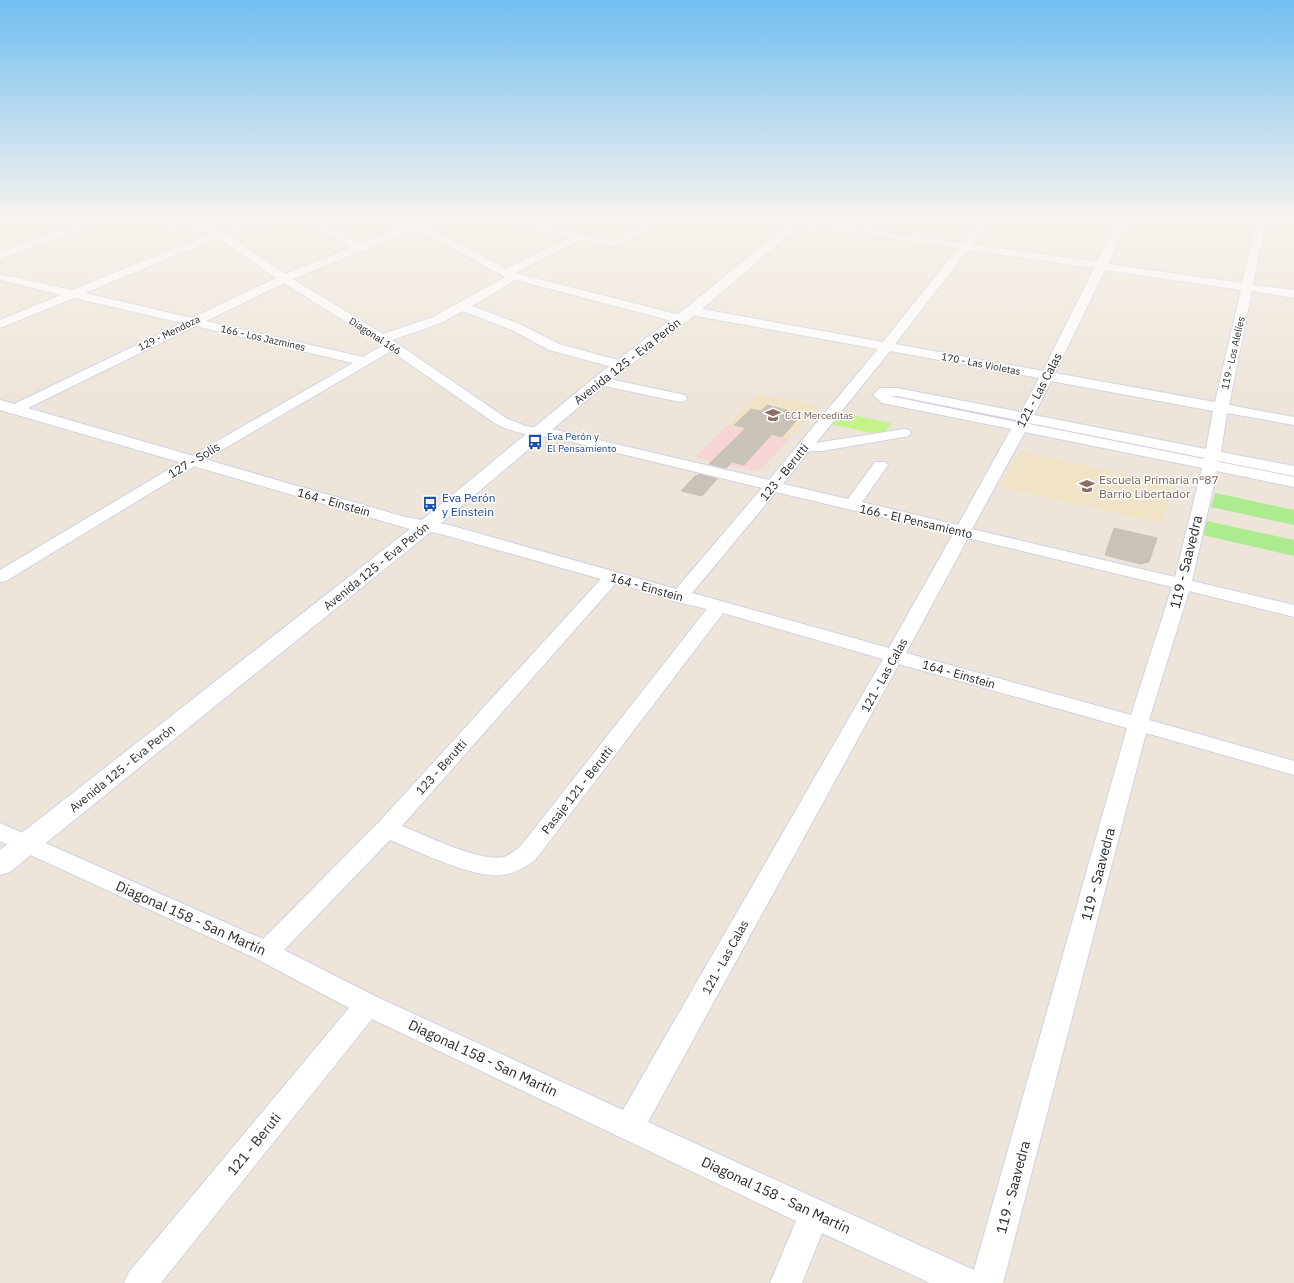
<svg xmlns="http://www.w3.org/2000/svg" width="1294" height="1283" font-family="'IBM Plex Sans',sans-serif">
<rect width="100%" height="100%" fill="#ede5d9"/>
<!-- education -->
<path fill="#f1e4c6" d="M758,394L818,406L789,439L728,424Z
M1019,451L1173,484L1161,523L1000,487Z"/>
<!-- medical -->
<path fill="#f5d5d6" d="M728,424L789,439L762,469L752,471L695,457Z"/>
<!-- green -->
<path fill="#aceb8f" d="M1215,493L1294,510V525L1211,507Z
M1207,521L1294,540V556L1203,535Z"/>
<!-- pitch -->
<path fill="#c4f389" d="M839,412L891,423L883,435L829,424Z"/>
<!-- building -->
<path fill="#c8c2b9" stroke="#c9c1b3" d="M767,405L802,414L782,437L772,434L744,465L732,462L726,468L709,464L746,428L734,425L751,409L761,411Z
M700,474L717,479L702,496L681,491L695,476Z
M1114,528L1157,538L1149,562L1140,564L1105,555Z"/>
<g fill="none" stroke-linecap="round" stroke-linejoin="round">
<defs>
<path id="minor" d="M97,217H111L110,219L0,259V252Z
M129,217H152L199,224L190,217H201L217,228L264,217H281L280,219L225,232L285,274L350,248L303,217H315L359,244L429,217H443L442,219L426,225L505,269L568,238L504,219L503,217H518L571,232L616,241L655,217H667L621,246L617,247L580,240L515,273L684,316L686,319L684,322L680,323L516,280L472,306L520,324L559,344L625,362L627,365L625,368L620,369L549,350L512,330L463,311L441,323L392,340L506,418L525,426L556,430L769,480L878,349L691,315L687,314L685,311L687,308L691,307L883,342L958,248L763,220L758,217H783L963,243L983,217H993L972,244L1097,262L1120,217H1130L1108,264L1242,283L1257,217H1267L1253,285L1294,290V298L1252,291L1229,405L1294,417V425L1227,413L1221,452L1294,466V476L1219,461V462L1294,477V487L1217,471L1192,581L1294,605V617L1189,591L1149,720L1294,761V775L1146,733L1003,1283H930L822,1233L802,1283H770L796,1221L372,1019L161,1283H124L129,1272L349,1008L257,959L0,841V823L263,939L378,823L601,579L441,534L420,530L418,526L420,522L426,521L449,525L676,589L762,488L556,438C535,436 515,434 496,424L391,351L198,464L6,581L0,582V570L188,458L353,363L195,326L18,413H8L6,410L8,407L182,323L74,298L0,328V320L61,295L0,280V274L72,290L211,233L134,220ZM417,229L505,277L433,317L383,334L293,279ZM218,238L276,278L192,318L85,293ZM968,250L1094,268L1043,371L895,344ZM1105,270L1241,290L1215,402L1055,373ZM284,283L378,342L383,345L363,357L206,321ZM890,351L1039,378L1021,412L897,388H880L873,395L882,403L1011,429L958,525L862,502L888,465L885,462H875L848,499L783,484L809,451H822L909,436L911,433L909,430L904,429L816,443ZM1051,381L1213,411L1206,449L1034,415ZM890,396H897L1017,420L1016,422ZM1030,423L1205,458L1204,459L1029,424ZM1025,432L1202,468L1175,577L972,529ZM776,492L953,534L889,648L692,593ZM968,538L1172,587L1131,715L906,653ZM616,583L671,599L673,601L707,609L520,847C515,850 510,855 504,857C481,863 425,835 402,826ZM723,613L883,659L623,1110L377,997L284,950L390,840C418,851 473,879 503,875C516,873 526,867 536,859ZM899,664L1127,728L974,1270L648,1122Z
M600,377L680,394L685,395L687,398L685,401L680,402L595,384L593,381L595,378Z"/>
<path id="tertiary" d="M797,217H810L696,314L606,384L433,530L10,872L0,875V850L410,529L0,410V400L405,517L422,520L594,378L686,308Z"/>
</defs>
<!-- minor casing -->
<use href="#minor" stroke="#ced2e4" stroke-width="2"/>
<!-- tertiary casing -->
<use href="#tertiary" stroke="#ced2e4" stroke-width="2"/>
<!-- minor -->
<use href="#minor" fill="#fff" fill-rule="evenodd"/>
<!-- tertiary -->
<use href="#tertiary" fill="#fff" fill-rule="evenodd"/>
</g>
<!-- sky -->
<linearGradient id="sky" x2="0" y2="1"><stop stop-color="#71bef0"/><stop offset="0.55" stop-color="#f7f3ee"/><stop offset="1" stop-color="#f7f3ee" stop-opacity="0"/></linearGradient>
<rect width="1294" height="396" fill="url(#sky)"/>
<!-- icons -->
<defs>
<symbol id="school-bare" viewBox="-9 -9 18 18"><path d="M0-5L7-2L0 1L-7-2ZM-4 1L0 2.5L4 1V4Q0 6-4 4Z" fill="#8d6e63" stroke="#fff" stroke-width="2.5" paint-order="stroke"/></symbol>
<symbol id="bus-bare" viewBox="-9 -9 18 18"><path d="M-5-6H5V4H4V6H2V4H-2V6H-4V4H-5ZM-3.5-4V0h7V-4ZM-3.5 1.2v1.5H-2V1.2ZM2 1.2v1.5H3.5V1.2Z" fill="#1a4fb4" stroke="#fff" stroke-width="2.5" paint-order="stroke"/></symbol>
</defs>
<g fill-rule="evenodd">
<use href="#school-bare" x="762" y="404" width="22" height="22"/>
<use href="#bus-bare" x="524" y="431" width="22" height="22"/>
<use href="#school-bare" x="1076" y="475" width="22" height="22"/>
<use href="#bus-bare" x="419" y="493" width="22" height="22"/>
</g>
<g text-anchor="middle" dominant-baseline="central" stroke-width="3" stroke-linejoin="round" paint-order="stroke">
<!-- far-street labels -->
<g font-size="10" fill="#292929" stroke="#fff">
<text transform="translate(169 333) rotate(-26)">129 - Mendoza</text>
<text transform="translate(375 336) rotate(33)">Diagonal 166</text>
<text transform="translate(263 338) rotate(13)">166 - Los Jazmines</text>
<text transform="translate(1233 353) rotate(-77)">119 - Los Alelíes</text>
<text transform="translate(981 364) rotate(11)">170 - Las Violetas</text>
</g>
<!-- far-education labels -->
<g font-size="10" fill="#785e54" stroke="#fff" text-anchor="start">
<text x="785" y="415">CCI Merceditas</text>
</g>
<!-- far-transit labels -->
<g font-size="10" fill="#164399" stroke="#fff" text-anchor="start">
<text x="547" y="436">Eva Perón y<tspan x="547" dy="12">El Pensamiento</tspan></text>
</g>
<!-- street labels -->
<g font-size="12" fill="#292929" stroke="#fff">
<text transform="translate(627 361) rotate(-38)">Avenida 125 - Eva Perón</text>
<text transform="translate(1039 390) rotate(-62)">121 - Las Calas</text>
<text transform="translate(194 460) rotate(-31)">127 - Solis</text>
<text transform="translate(784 472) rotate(-51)">123 - Berutti</text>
<text transform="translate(334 502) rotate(16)">164 - Einstein</text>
<text transform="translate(916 521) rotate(13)">166 - El Pensamiento</text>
<text transform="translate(376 566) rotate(-39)">Avenida 125 - Eva Perón</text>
<text transform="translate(647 587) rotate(16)">164 - Einstein</text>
<text transform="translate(959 674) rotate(16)">164 - Einstein</text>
<text transform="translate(884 675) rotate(-61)">121 - Las Calas</text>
<text transform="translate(441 767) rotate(-48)">123 - Berutti</text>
<text transform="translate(122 768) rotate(-39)">Avenida 125 - Eva Perón</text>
<text transform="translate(577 790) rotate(-52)">Pasaje 121 - Berutti</text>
<text transform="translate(725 957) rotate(-61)">121 - Las Calas</text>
</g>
<!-- education labels -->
<g font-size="12" fill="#785e54" stroke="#fff" text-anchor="start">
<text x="1099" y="479">Escuela Primaria n°87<tspan x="1099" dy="14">Barrio Libertador</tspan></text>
</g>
<!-- transit labels -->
<g font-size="12" fill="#164399" stroke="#fff" text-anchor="start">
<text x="442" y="497">Eva Perón<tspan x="442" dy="14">y Einstein</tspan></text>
</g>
<!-- near-street labels -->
<g font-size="14" fill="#292929" stroke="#fff">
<text transform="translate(1186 562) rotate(-76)">119 - Saavedra</text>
<text transform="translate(1098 874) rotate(-75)">119 - Saavedra</text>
<text transform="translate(191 918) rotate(24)">Diagonal 158 - San Martín</text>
<text transform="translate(483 1058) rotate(25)">Diagonal 158 - San Martín</text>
<text transform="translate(254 1144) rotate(-51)">121 - Beruti</text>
<text transform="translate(1013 1187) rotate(-75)">119 - Saavedra</text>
<text transform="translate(776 1195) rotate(25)">Diagonal 158 - San Martín</text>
</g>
</g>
</svg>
